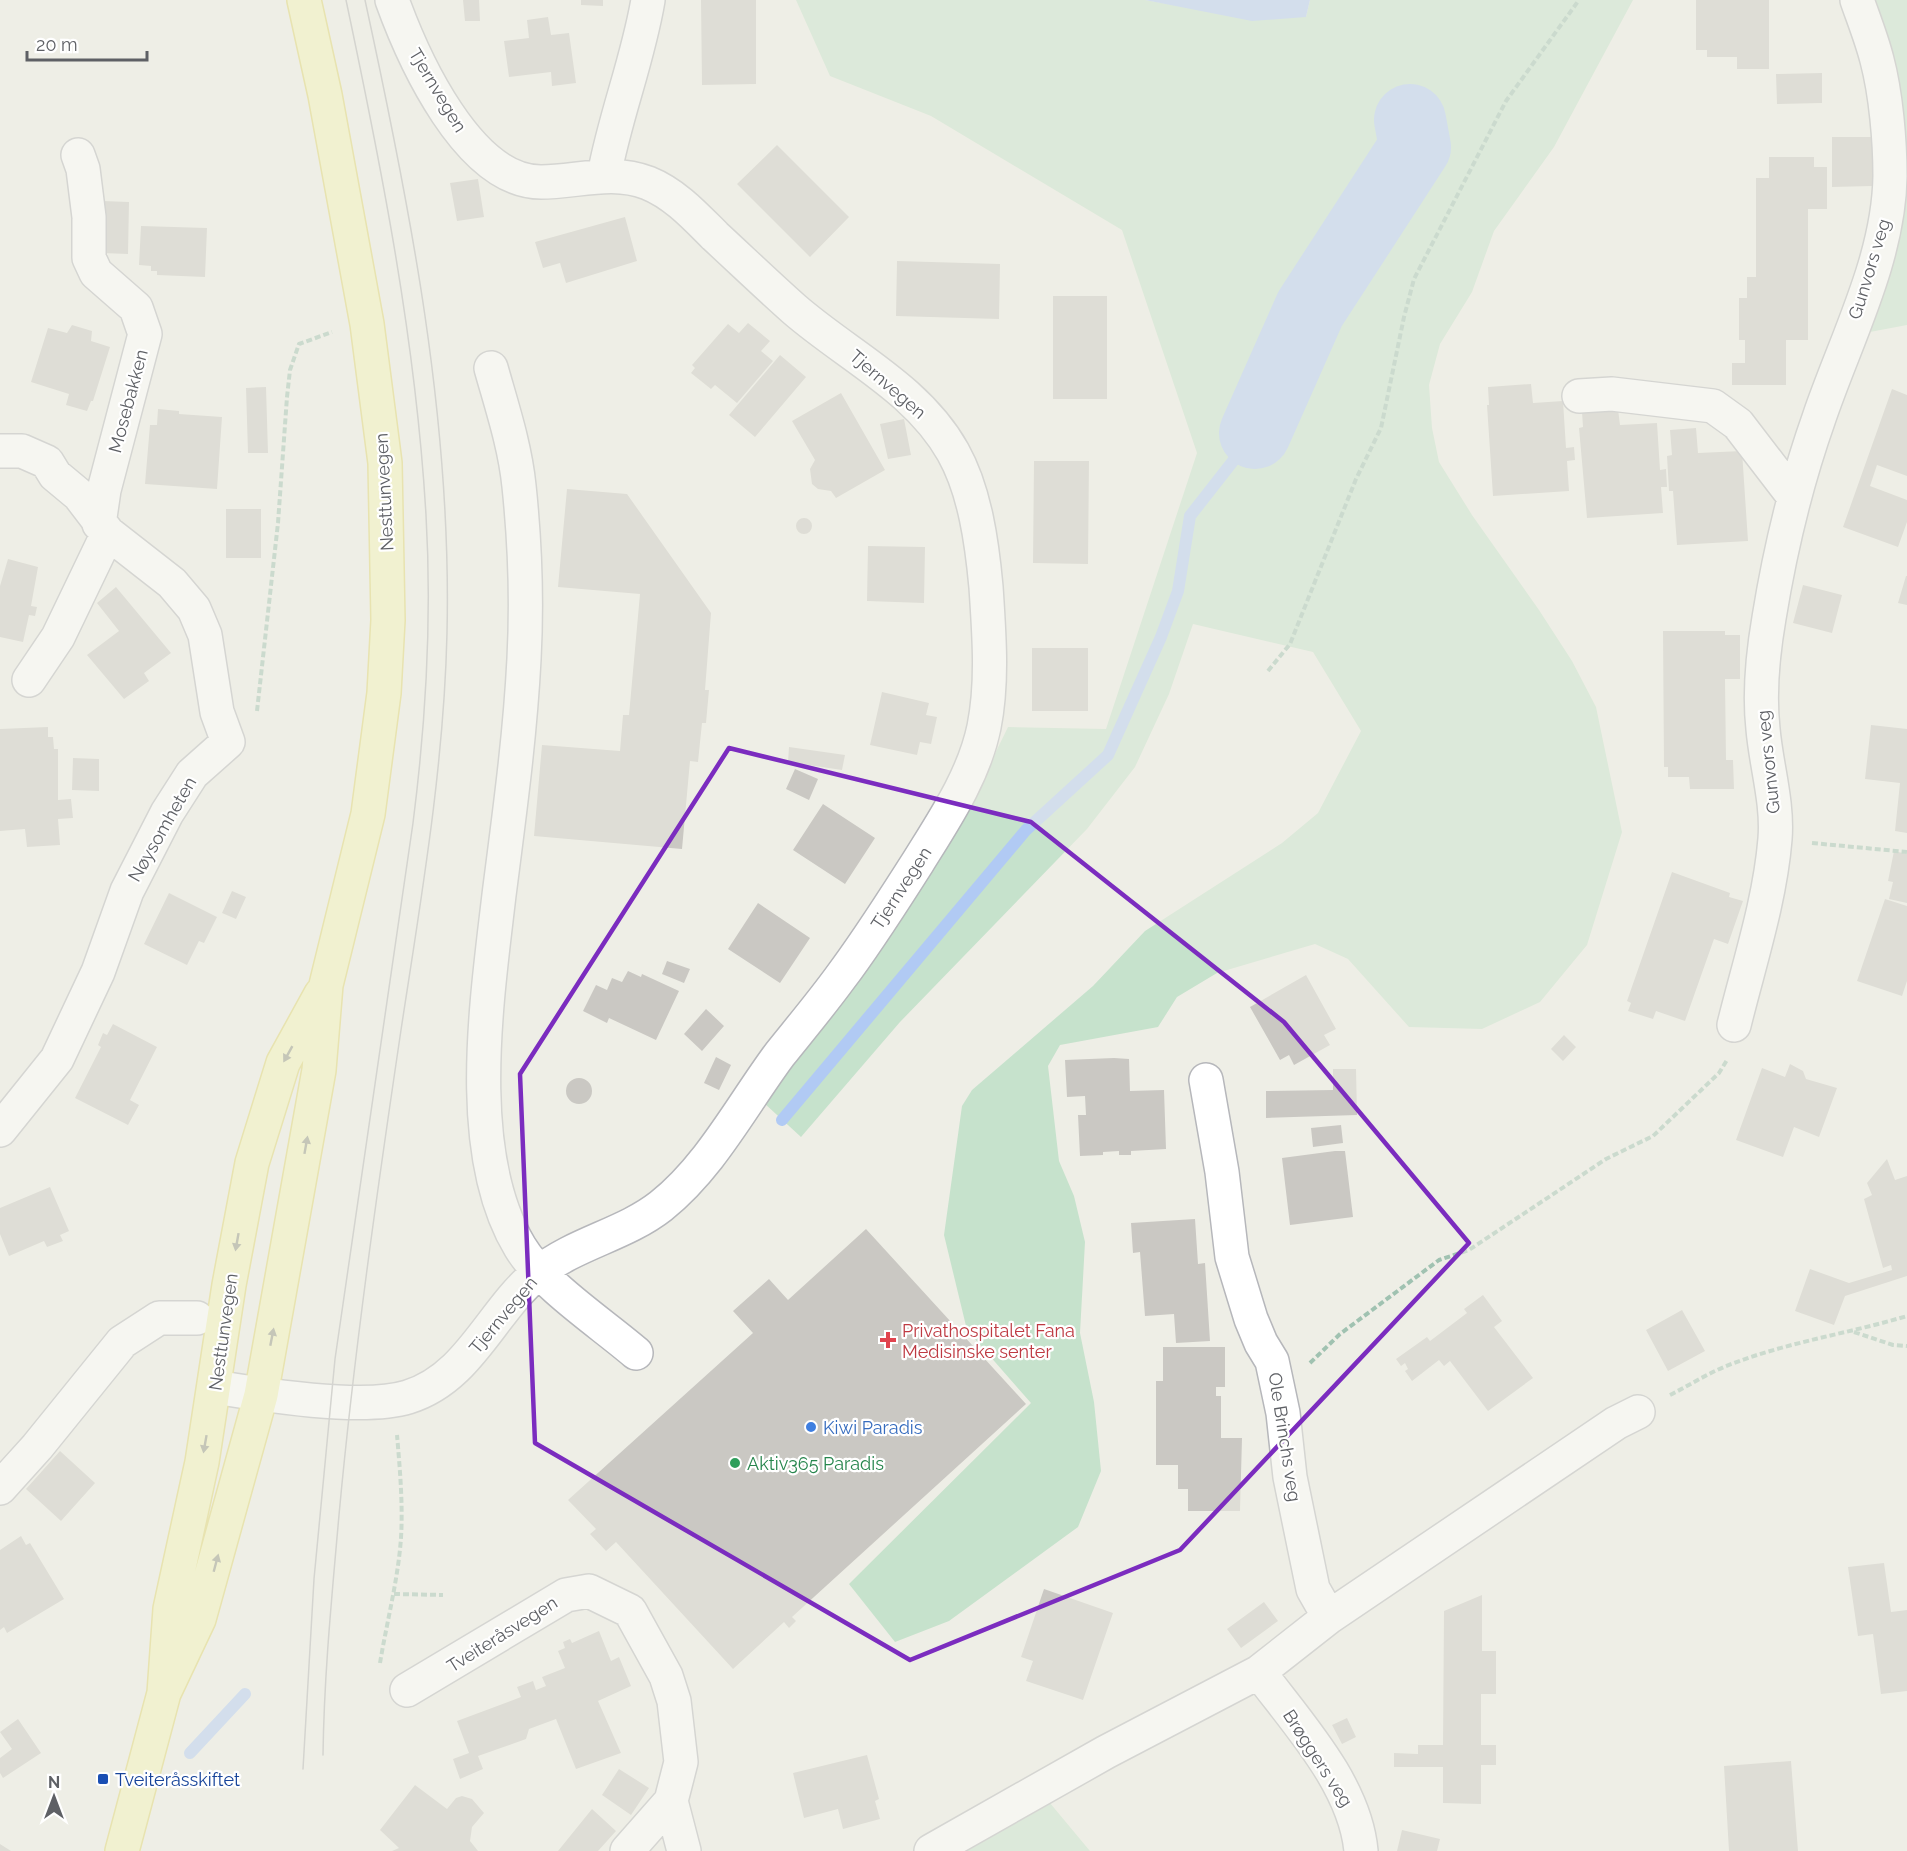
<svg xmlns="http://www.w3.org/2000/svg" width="1907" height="1851" font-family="Raleway,sans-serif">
<rect width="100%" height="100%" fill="#eeeee6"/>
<!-- green -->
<path fill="#c6e2cc" d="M796,0H1145L1208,11L1306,17L1310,0H1633L1554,147L1494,231L1472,292L1440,344L1429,385L1432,428L1439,462L1472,515L1539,610L1572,661L1596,707L1622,832L1587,945L1540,1002L1482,1029L1409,1027L1348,959L1315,944L1217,973L1177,997L1158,1027L1060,1045L1048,1066L1059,1161L1074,1196L1085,1242L1080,1333L1094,1402L1101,1471L1078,1527L949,1621L895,1642L849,1584L1031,1403L967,1330L944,1235L962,1106L972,1090L1093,986L1145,931L1282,843L1318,813L1361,731L1313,652L1193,624L1169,694L1135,767L1087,829L900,1022L801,1137L764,1103L858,981L985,774L1008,727L1106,729L1197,453L1122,230L931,116L830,76Z
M1854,0H1907V325L1833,339L1880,216L1890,72Z
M1050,1803L1090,1851H966Z"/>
<!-- water -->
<path fill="#b1caf4" d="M1145,0H1310L1306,17L1252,21Z"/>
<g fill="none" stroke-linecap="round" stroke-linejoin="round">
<!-- stream -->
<path stroke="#b1caf4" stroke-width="12" d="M782,1120L1026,830L1108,755L1161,637L1178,591L1190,516L1255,433
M190,1753L245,1694"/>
<!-- river -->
<path stroke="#b1caf4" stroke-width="72" d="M1255,433L1310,309L1415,147L1410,120"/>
</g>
<!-- building -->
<path fill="#cac8c3" d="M463,0H479L480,21H465Z
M581,0H603V6L581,5Z
M701,0H756V84L702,85Z
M1696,0H1769V69H1737V57H1707V50H1696Z
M548,17L551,35L569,33L576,83L552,86L551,72L509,77L504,41L529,38L527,20Z
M1822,73V103L1777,104L1776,74Z
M1832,137H1872V186L1832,187Z
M777,145L849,217L810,257L737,184Z
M1769,157H1814V167H1827V209H1808V340H1786V385H1732V363H1745V340H1739V298H1747V277H1756V178H1769Z
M478,179L484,217L457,221L450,183Z
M102,201L129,202L128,254L102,253Z
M625,217L637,261L566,283L560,263L543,268L535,242Z
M141,226L207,228L205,277L157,275V271H151V266L139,265Z
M897,261L1000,264L999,319L896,316Z
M1053,296H1107V399H1053Z
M748,323L770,341L761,351L773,361L737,403L715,385L711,389L691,373L695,368L692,365L728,324L739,333Z
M72,325L92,331L91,341L110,347L93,401H91L87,411L66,405L69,394L31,382L48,328L67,333Z
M780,355L806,377L755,437L729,415Z
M1531,384L1533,403L1563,401L1566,448L1574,447L1575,460L1567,461L1569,491L1493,496L1487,405H1489L1488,387Z
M266,387L268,453H248L246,388Z
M1892,389L1907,395V476L1877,465L1870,486L1907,500V522L1898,547L1843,527Z
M841,393L885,470L836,498L831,491L818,489L812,484L810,469L815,460L792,421Z
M158,409L179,411V414L222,417L217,489L145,484L150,425H157Z
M1618,409L1620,425L1657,423L1660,470L1666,469L1667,487H1661L1663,513L1587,518L1579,428L1583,427L1582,412Z
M904,419L911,455L888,459L880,424Z
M1696,428L1698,453L1742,451L1748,541L1677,545L1673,491H1669L1667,456L1672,455L1670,430Z
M1034,461H1089L1088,564L1033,563Z
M567,489L627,494L711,613L705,690H709L706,723H702L698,762L690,761L682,849L534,836L542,745L620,751L623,715H629L640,594L558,587Z
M226,509H261V558H226Z
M796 526a8 8 0 1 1 16 0a8 8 0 1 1-16 0Z
M868,546L925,547L924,603L867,601Z
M8,559L38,567L31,606L37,607L35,616L29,615L23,642L0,637V586Z
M1906,576H1907V605L1898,603Z
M1803,585L1842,595L1832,633L1793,623Z
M116,587L171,653L144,673L149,681L124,699L87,655L119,631L97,603Z
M1663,631H1725V635H1740V679H1725L1726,760H1733L1734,789H1690L1689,777H1668V767H1664Z
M1032,648H1088V711H1032Z
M882,692L929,703L926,715L937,717L931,744L920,742L917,755L870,745Z
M1871,725L1907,729V833L1895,831L1900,783L1865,779Z
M48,727V737H53L54,749H58V800L71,799L73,818L58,819L60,845L27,847L25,829L0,831V729Z
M789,747L845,755L842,770L788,762Z
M73,758L99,759V791L72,790Z
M795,769L818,779L809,800L786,789Z
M823,804L875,838L845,884L793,850Z
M1894,851L1907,854V903L1889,899L1893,882L1888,881Z
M1672,872L1730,893L1729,897L1743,901L1728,944L1714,939L1685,1021L1656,1011L1653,1019L1628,1011L1631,1003L1627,1001Z
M232,891L246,897L236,919L222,913Z
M169,893L217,917L204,943L199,941L187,965L144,944Z
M1885,899L1907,906V981L1902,996L1857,981Z
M758,903L810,938L780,983L728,949Z
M667,961L690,969L684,983L662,974Z
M628,971L641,977L642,974L679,991L656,1040L609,1018L607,1023L583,1011L596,985L607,990L612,978L622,982Z
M1306,975L1336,1029L1324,1035L1330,1045L1294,1065L1289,1055L1280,1060L1250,1007Z
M706,1009L724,1026L702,1051L684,1034Z
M113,1024L157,1047L130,1100L139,1105L128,1125L75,1098L101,1047L98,1045L103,1033L107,1035Z
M1564,1035L1576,1047L1563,1061L1551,1049Z
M716,1057L731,1065L719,1090L704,1083Z
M1114,1058L1129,1059L1130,1091L1164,1090L1166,1149L1131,1151V1155H1119V1151L1103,1152V1155L1080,1156L1078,1115H1086L1085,1096L1067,1097L1065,1060Z
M1790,1064L1803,1071L1806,1079L1837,1088L1819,1137L1794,1127L1783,1157L1736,1140L1762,1068L1785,1077Z
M1333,1069H1356L1357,1115L1266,1118V1091L1333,1090Z
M566 1091a13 13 0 1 1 26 0a13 13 0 1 1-26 0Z
M1341,1125L1343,1143L1313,1147L1311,1128Z
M1335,1151H1345L1353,1217L1290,1225L1282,1158Z
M1887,1159L1895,1180L1907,1176V1276L1845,1296L1834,1325L1795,1311L1810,1269L1849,1283L1892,1270L1891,1265L1883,1268L1864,1199L1872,1195L1867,1183Z
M50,1187L69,1231L60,1235L63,1241L47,1247L44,1241L9,1256L0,1234V1208Z
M1195,1219L1198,1264L1205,1263L1210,1341L1176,1343L1174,1314L1145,1316L1140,1252L1133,1253L1131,1223Z
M866,1229L1026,1404L792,1617L796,1621L789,1628L784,1622L733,1669L616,1542L606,1551L590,1534L596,1529L568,1500L753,1333L733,1311L769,1279L788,1300Z
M1483,1295L1502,1321L1494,1327L1533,1378L1488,1411L1450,1361L1444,1366L1439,1360L1412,1381L1405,1371L1408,1369L1405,1363L1401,1366L1396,1359L1427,1337L1430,1341L1467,1313L1464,1309Z
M1682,1310L1705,1351L1668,1371L1646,1330Z
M1163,1347H1225V1387H1216V1396H1221V1438H1242L1240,1511H1188V1489H1178V1465H1156V1381H1163Z
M60,1451L95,1483L61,1521L26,1489Z
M21,1536L26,1545L30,1543L64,1599L7,1633L4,1627L0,1630V1550Z
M1884,1563L1891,1612L1907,1610V1691L1881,1694L1873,1634L1858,1636L1848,1567Z
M1044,1589L1113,1613L1083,1700L1026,1681L1033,1661L1021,1657Z
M1482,1595V1651H1496V1694H1481V1745H1496V1765H1481V1804L1443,1803V1767H1394V1753L1418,1754V1745H1443L1444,1611Z
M1264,1602L1278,1621L1241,1648L1227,1629Z
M599,1631L611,1661L619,1657L631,1686L598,1701L621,1753L576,1769L556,1719L529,1729L526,1739L478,1756L483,1769L460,1779L453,1759L469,1753L457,1721L521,1697L517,1687L533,1681L536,1690L546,1686L542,1677L565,1668L558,1651L565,1648L563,1642L570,1639L572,1643Z
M1347,1718L1356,1737L1342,1744L1332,1725Z
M18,1719L41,1753L3,1778L0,1773V1758L12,1749L0,1732Z
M867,1755L879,1799L875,1801L880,1819L843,1829L838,1809L804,1818L793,1773Z
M1791,1761L1798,1851H1729L1724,1766Z
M619,1769L649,1788L631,1815L602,1795Z
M415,1785L447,1809L456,1798L462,1796L472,1799L484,1813L472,1827L470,1841L478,1851H392L399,1848L380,1830Z
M592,1809L616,1831L598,1851H558Z
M1402,1830L1440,1839L1437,1851H1397Z
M0,1844L11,1851H0Z"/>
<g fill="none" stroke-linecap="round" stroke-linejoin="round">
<defs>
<path id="minor" d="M78,155L83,169L89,217V258L96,273L136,308L145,334L104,490L99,524
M604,176C615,116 638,60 648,0
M491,368C502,407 515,446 519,486C525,543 527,602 524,659C520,738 509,817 499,895C487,999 463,1153 520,1247C543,1285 601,1323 636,1353
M1579,396L1612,394L1713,406L1738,424L1794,497
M0,451H22L47,462L55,475L79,495L108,533L172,583L194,609L205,635L217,712L228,742L192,774L167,813L127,891L98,972L57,1059L0,1130
M29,680L58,637L108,533
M1734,1025C1749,964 1770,901 1775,839C1778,802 1766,765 1763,729C1759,693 1763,653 1769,618C1780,550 1796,483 1819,418C1845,341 1889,259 1890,176C1890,141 1886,94 1877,60C1872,40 1864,20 1857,0
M1206,1080L1222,1172L1232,1257L1251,1319L1261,1343L1272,1361L1283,1413L1290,1477L1313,1589L1329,1617
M215,1387C263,1395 363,1411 408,1397C470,1378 491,1311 538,1273C575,1243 624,1235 661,1206C711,1166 742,1105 780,1054C800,1029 821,1004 840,978C868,941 893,901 918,862C944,820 974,776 984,727C993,682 989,633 986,587C982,543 975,491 953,452C917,388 848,356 794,309C767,285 741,260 715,236C695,216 675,194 648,183C612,169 577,182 541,182C468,182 413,58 392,0
M0,1488L37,1447L122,1342L159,1318H197
M1259,1672C1298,1724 1355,1785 1361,1851
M407,1690L566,1595L589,1591L630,1611L666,1676L674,1701L681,1762L671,1801L684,1851
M627,1851L671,1801
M931,1851L1106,1752L1259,1672L1329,1617L1616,1423L1638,1412"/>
<path id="major" d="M164,1693L199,1619L261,1395L319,1070L326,985L368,814L384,693L388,620L385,463L367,324L325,95L304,0
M122,1851L164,1693L170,1609L202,1462L229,1285L252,1163L283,1063L321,994"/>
</defs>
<!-- minor casing -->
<use href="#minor" stroke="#b6b7bb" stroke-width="36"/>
<!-- major casing -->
<use href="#major" stroke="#dfd56f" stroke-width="36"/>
<!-- path -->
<path stroke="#a0c2b1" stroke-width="4" stroke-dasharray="6 3" stroke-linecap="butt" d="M1268,671L1290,644L1356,479L1381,428L1404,317L1414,279L1506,101L1579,0
M257,711L278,523L287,397L290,370L299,344L332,332
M1812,843L1907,852
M1854,1332L1893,1345L1907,1346
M1310,1363L1340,1334L1439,1260L1469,1250L1606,1159L1653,1136L1719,1073L1727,1060
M1670,1395C1688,1386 1705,1375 1724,1367C1782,1343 1847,1334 1907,1316
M394,1594L443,1595
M380,1663C387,1621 398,1580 401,1538C403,1504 400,1470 397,1435"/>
<!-- minor -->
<use href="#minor" stroke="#fff" stroke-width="33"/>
<!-- major -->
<use href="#major" stroke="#f3f4b5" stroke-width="33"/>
<!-- tram -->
<path stroke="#b4b4b5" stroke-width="1.5" d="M323,1755C324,1675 332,1595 339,1515C354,1353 377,1192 401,1030C421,899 444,767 447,633C452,420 410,207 365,0
M303,1769L314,1579L335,1359L413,823C426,721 432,618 426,515C416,342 382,170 346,0"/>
</g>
<!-- one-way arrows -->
<defs><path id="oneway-solid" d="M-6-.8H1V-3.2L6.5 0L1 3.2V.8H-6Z" transform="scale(1.5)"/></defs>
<g fill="#929481">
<use href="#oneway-solid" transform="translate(288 1054) rotate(119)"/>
<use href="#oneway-solid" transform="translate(306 1145) rotate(-80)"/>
<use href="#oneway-solid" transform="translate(237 1242) rotate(100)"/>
<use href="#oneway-solid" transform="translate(272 1337) rotate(-79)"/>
<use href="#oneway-solid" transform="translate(205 1444) rotate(100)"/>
<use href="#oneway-solid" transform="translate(216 1563) rotate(-75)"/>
</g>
<!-- marked area -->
<path d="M0 0H1907V1851H0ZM729,748L1031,822L1284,1022L1469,1243L1180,1550L910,1660L535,1443L520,1074Z" fill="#eeeee6" fill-opacity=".55" fill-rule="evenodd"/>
<path fill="none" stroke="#7b2cbf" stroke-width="4.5" stroke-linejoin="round" d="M729,748L1031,822L1284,1022L1469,1243L1180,1550L910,1660L535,1443L520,1074Z"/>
<!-- markers -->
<path fill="#e0444e" stroke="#fff" stroke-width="2" d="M885 1331h6v6h6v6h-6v6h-6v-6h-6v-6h6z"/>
<circle fill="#3f7fe0" stroke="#fff" stroke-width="2" cx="811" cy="1427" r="6"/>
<circle fill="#2e9e5b" stroke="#fff" stroke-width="2" cx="735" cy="1463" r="6"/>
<rect fill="#1a4fb4" stroke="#fff" stroke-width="2" x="97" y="1773" width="12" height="12" rx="3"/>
<g text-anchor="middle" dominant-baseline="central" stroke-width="4.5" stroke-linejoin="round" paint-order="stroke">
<!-- street labels -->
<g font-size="18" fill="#5e6065" stroke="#fff">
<text transform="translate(438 90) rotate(59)">Tjernvegen</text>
<text transform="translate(1869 269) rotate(-73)">Gunvors veg</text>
<text transform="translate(888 384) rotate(41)">Tjernvegen</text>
<text transform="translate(128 401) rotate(-75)">Mosebakken</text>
<text transform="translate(384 492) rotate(-93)">Nesttunvegen</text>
<text transform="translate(1768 762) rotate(-96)">Gunvors veg</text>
<text transform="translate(162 829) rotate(-60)">Nøysomheten</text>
<text transform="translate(901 888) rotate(-57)">Tjernvegen</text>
<text transform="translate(503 1315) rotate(-50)">Tjernvegen</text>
<text transform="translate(223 1332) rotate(-82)">Nesttunvegen</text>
<text transform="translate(1285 1437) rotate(81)">Ole Brinchs veg</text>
<text transform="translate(502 1634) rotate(-32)">Tveiteråsvegen</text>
<text transform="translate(1318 1758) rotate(57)">Brøggers veg</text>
</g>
<!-- health labels -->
<g font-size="18" fill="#be3a42" stroke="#fff" text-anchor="start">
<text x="902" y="1330">Privathospitalet Fana<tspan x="902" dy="21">Medisinske senter</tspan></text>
</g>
<!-- shop labels -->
<g font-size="18" fill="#366cbe" stroke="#fff" text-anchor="start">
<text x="823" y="1427">Kiwi Paradis</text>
</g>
<!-- leisure labels -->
<g font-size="18" fill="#27864d" stroke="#fff" text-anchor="start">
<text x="747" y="1463">Aktiv365 Paradis</text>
</g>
<!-- transit labels -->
<g font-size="18" fill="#164399" stroke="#fff" text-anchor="start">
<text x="115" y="1779">Tveiteråsskiftet</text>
</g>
</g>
<!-- north arrow -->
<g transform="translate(54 1797)" stroke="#ffffff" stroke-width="4.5" paint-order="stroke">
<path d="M0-4.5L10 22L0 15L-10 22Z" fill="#5e6065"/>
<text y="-9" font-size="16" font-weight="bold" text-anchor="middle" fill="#5e6065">N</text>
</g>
<!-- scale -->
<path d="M27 51v9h120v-9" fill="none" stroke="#5e6065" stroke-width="3"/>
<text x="36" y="51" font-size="18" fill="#5e6065" stroke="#ffffff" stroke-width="4.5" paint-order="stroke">20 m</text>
</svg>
